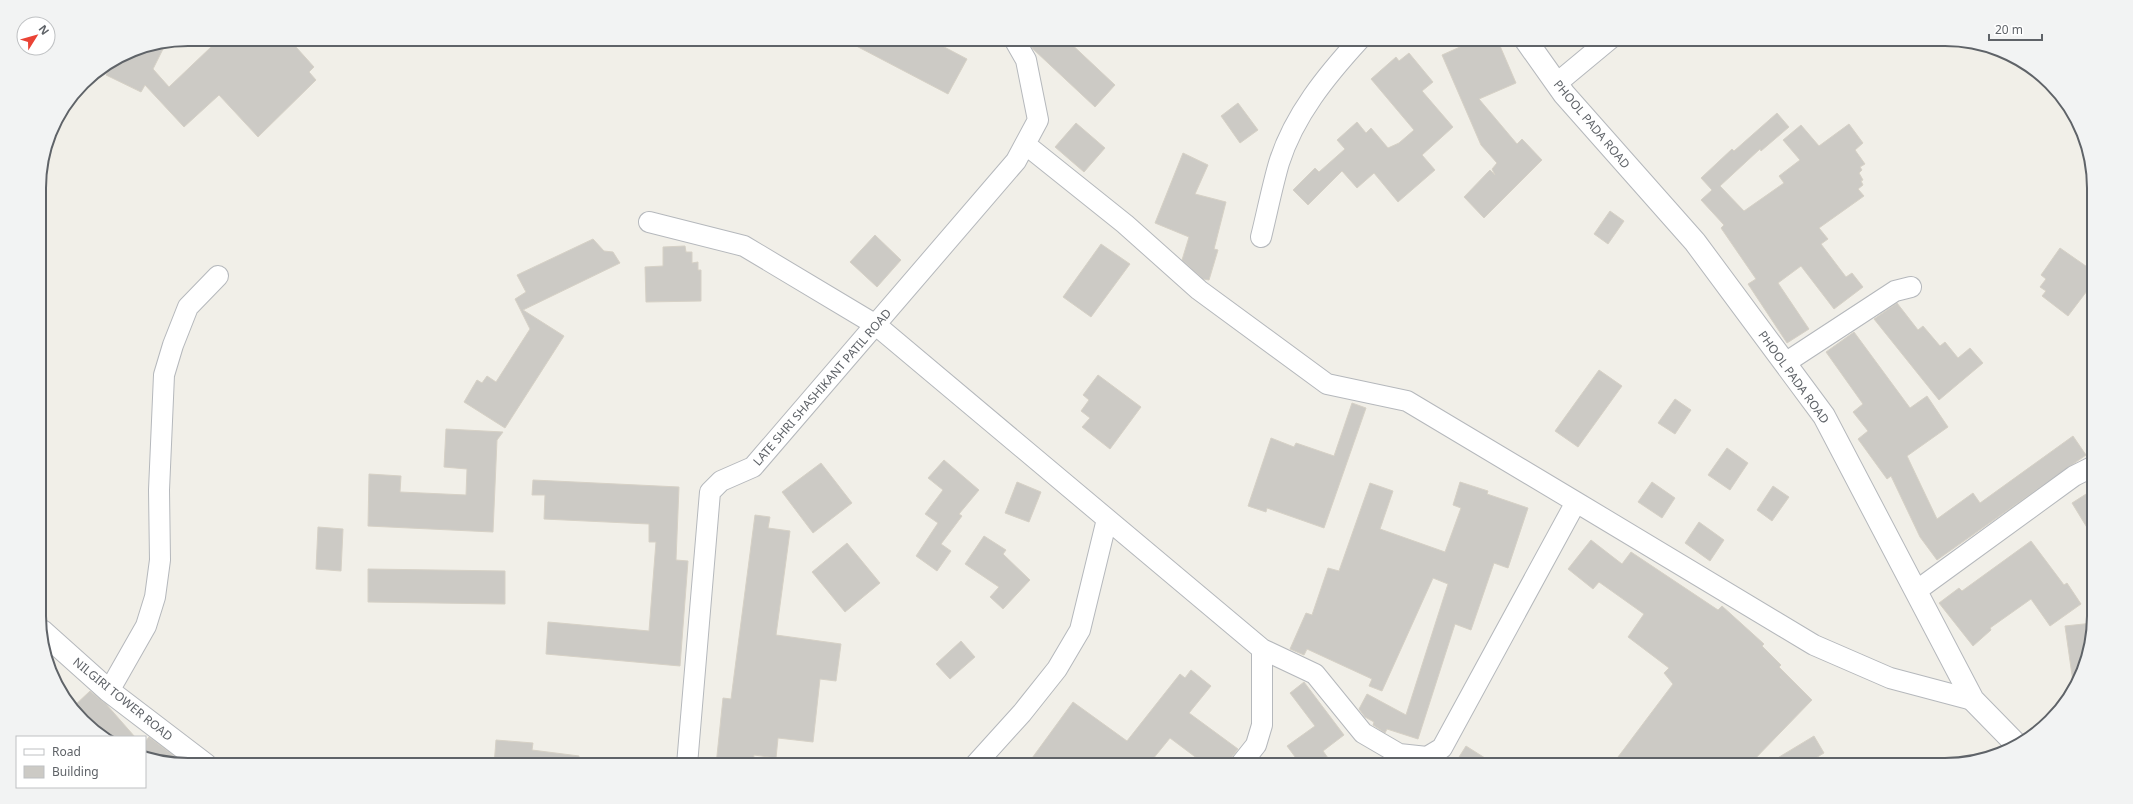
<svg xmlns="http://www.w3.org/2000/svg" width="2133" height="804" font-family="'Noto Sans',sans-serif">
<rect width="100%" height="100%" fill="#f1efe8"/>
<!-- building -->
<path fill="#cccac5" stroke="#d6d1c6" d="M204,39H305L296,47L314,67L309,72L316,80L258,137L219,95L184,127L145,85L141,92L106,75L113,62L131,50L166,43L153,69L169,87L211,47Z
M843,39H873L886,46L889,39H929L967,59L948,94Z
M1027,39H1066L1115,85L1095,107L1033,49Z
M1478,39H1497L1516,83L1479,99L1517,144L1522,139L1542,160L1484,218L1464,197L1490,170L1495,175L1492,169L1497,163L1481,145L1442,55Z
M1409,53L1433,82L1422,91L1453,127L1422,155L1435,170L1398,202L1374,173L1357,188L1342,171L1308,205L1293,190L1315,168L1319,172L1345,149L1337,140L1357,122L1366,133L1371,128L1388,148L1399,143L1414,130L1371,79L1396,57L1399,61Z
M1238,103L1258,130L1240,143L1221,116Z
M1777,113L1789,127L1761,151L1760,149L1720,186L1744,211L1784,183L1779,176L1800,160L1783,140L1801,125L1819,146L1849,124L1863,143L1855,150L1865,164L1860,167L1862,170L1859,173L1863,180L1861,181L1863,185L1858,189L1864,196L1819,228L1828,239L1821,244L1846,277L1852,273L1863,287L1834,309L1801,266L1778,283L1809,329L1787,343L1748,284L1756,279L1721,228L1724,225L1701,200L1712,190L1701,178L1732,149L1734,151Z
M1076,123L1105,148L1084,172L1055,147Z
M1183,153L1208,165L1195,194L1226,202L1214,249L1218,250L1209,280L1203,279L1182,260L1189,237L1155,223Z
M1610,211L1624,221L1608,244L1594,234Z
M875,235L901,260L877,287L850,262Z
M593,239L604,251L613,252L620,263L523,310L564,336L505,428L464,402L477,380L482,383L487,376L496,382L530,329L515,299L526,292L517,275Z
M1101,244L1130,264L1091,317L1063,297Z
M685,246L686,252H692V263L698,262V270H701V301L646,302L645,267L663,266V247Z
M2060,248L2093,271V283L2068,316L2042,296L2046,291L2040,287L2046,279L2041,275Z
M1897,303L1918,330L1923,326L1940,346L1945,342L1958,358L1970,348L1983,363L1939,400L1874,319Z
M1854,332L1910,408L1927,396L1948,427L1907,456L1937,519L1973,493L1980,503L2073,436L2086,455L1937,560L1920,537L1891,476L1887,479L1858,439L1868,431L1853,412L1863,404L1826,352Z
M1599,370L1622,386L1578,447L1555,431Z
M1098,375L1141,407L1110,449L1082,427L1090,418L1081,411L1089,400L1083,395Z
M1675,399L1691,410L1675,434L1658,423Z
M1352,403L1366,408L1324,528L1267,508L1266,512L1248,506L1271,438L1294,447L1296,443L1334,456Z
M446,429L503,432L497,440L493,532L368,526L369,474L401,476L400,492L466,495L467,469L444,467Z
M1727,448L1748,463L1730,490L1708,475Z
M944,460L979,490L959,514L962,516L941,544L951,551L937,571L916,556L938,523L925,514L943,490L928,478Z
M821,463L852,503L813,533L782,492Z
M533,480L679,487L676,560L688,561L680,666L546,654L548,622L649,631L656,542H649V524L544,519L545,495H532Z
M1017,482L1041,492L1029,522L1005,513Z
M1460,482L1488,491L1487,494L1528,508L1508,568L1494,563L1471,630L1455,624L1418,739L1387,729L1385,733L1373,725L1374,722L1365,717L1359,709L1367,694L1406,715L1448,584L1433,578L1382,691L1369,686L1372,679L1307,649L1304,655L1290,649L1306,613L1312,615L1328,568L1339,571L1370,483L1393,491L1380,529L1445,552L1461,508L1453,505Z
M1652,482L1675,498L1662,518L1638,502Z
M1773,486L1789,497L1772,521L1757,510Z
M2094,489V539L2072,503Z
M755,515L770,517L768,528L790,531L776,635L841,644L836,681L820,679L813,742L778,738L776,758L754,755L753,765H716L723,698L731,699Z
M1699,522L1724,540L1710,561L1685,543Z
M318,527L343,529L341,571L316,569Z
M984,536L1006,550L1003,554L1030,580L1003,609L990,597L999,587L965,564Z
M1591,540L1622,564L1631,552L1718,610L1722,606L1764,644L1762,646L1781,665L1779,667L1812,700L1749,765H1612L1673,684L1664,673L1669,668L1628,637L1644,614L1599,582L1593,589L1568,569Z
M2031,541L2064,585L2067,583L2081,604L2050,626L2031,599L1990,628L1991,630L1973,646L1939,603L1959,588L1962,591Z
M847,543L880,583L845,612L812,572Z
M368,569L505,571V604L368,602Z
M2093,623L2086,663L2074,689L2065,626Z
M961,641L975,657L950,679L936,664Z
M1191,670L1211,686L1189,713L1238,749L1231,758L1229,765H1206L1170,738L1148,765H1027L1073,702L1127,741L1180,674L1185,678Z
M1304,682L1344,735L1323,751L1333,765H1301L1287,746L1315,726L1290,693Z
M90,691L106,704L135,737H102L76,714L72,708Z
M1814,736L1824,753L1814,759L1817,765H1766Z
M149,737L185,764L145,758V742Z
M496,740L533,743L532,750L579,756V765H494Z
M1466,746L1496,765H1454Z"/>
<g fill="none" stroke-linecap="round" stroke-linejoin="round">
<defs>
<path id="minor" d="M1557,83L1610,39
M1025,144L1125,224L1199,290L1327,384L1407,401L1576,502
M649,222L744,246L876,325L1262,649L1315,674L1363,733L1399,754L1427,757L1442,748L1576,502L1814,645L1890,678L1973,700
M1261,237C1267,213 1272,187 1279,163C1294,115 1327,75 1360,39
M1785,363L1895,291L1911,287
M1916,591L2074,476L2094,466
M109,691L146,626L155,597L160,560L159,490L164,375L173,345L188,307L218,276
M687,765L710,492L721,481L753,467L1016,161L1038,120L1026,60L1014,39
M975,765L1022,713L1057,669L1080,630L1107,519
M1240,765L1256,745L1262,725V649"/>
<path id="tertiary" d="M1525,39L1564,94L1695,242L1824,416L1973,700L2017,745
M42,631L109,691L206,765"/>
</defs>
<!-- minor casing -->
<use href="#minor" stroke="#b5b8bc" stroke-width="22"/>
<!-- tertiary casing -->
<use href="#tertiary" stroke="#b5b8bc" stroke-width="24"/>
<!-- minor -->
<use href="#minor" stroke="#fff" stroke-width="20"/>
<!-- tertiary -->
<use href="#tertiary" stroke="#fff" stroke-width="22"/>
</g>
<g text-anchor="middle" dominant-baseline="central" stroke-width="3.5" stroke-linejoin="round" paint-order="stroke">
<!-- street labels -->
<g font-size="12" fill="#5f6368" stroke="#fff">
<text transform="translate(1592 124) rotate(50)">PHOOL PADA ROAD</text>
<text transform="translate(1794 377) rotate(54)">PHOOL PADA ROAD</text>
<text transform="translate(822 387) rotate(-49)">LATE SHRI SHASHIKANT PATIL ROAD</text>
<text transform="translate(123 699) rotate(39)">NILGIRI TOWER ROAD</text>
</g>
</g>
<!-- crop -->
<path d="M0 0H2133V804H0ZM188 46H1945A142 142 0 0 1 2087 188V616A142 142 0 0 1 1945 758H188A142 142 0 0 1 46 616V188A142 142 0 0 1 188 46Z" fill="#f2f3f3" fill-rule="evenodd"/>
<path fill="none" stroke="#5f6368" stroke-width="2" d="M188 46H1945A142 142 0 0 1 2087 188V616A142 142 0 0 1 1945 758H188A142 142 0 0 1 46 616V188A142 142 0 0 1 188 46Z"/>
<!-- legend -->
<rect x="16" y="736" width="130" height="52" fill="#ffffff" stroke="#bfc1c3"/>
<rect x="24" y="749" width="20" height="6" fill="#ffffff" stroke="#bfc1c3"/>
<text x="52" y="756" font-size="12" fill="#5f6368">Road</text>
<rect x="24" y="766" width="20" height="12" fill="#cccac5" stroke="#bfc1c3"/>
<text x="52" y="776" font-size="12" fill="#5f6368">Building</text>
<!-- north arrow -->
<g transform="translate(36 36) rotate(53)"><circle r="19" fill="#ffffff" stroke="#bfc1c3"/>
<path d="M0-3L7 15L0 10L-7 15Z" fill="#ea4335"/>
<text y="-6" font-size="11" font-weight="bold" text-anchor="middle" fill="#5f6368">N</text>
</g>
<!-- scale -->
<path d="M1989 34v6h53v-6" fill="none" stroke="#5f6368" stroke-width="2"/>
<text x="1995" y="34" font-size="12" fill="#5f6368" stroke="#ffffff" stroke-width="3" paint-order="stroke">20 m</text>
</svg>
